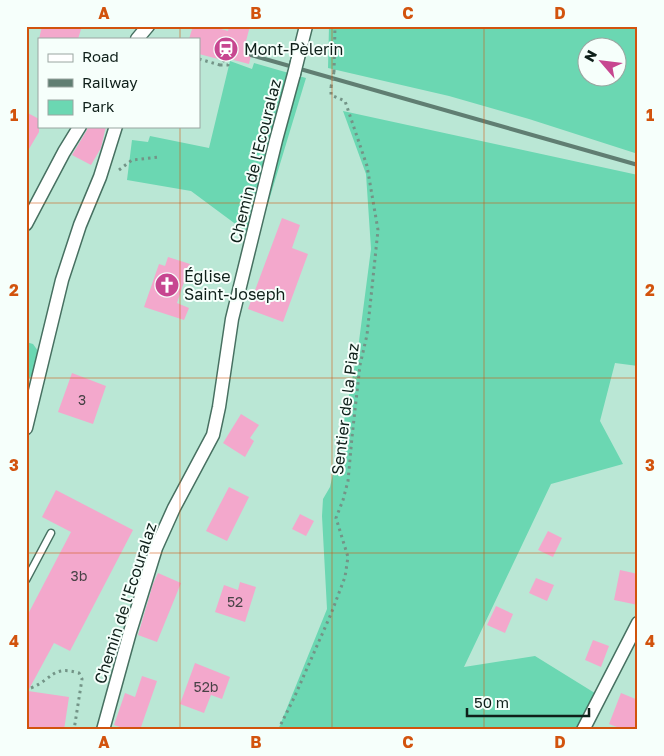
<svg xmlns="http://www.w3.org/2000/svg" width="664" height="756" font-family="'Golos Text',sans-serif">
<rect width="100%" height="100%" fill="#bae7d5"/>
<!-- green -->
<path fill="#6bd7b2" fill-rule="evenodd" d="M329,26H638V154L529,119L449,96L328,68ZM586,48H616V78H586Z
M230,61L252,69L254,63L306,78L257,240L191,191L127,180L132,140L148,142L150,136L209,148Z
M343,111L638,175V366L615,363L600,421L623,464L551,484L464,667L535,656L598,695L589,730H278L327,609L322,516L323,499L330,487L339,447L358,349L371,249L366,174Z
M26,342L33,344L38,351L34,373L26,381Z"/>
<!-- building -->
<path fill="#f3a8cc" d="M42,26H82L78,39H39Z
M193,26H210L228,31L229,26H250L245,45L253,47L249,64L222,57V60L199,54V39H189Z
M26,112L39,119V132L26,154Z
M88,126H106L101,148L91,165L72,155L87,130Z
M282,218L300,225L292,248L308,254L283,322L248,309Z
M168,257L190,264L177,303L189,308L184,320L144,307L159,264L165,266Z
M72,373L106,386L93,424L58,412Z
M241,414L259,425L250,438L254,441L245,457L223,443Z
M229,487L249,497L227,541L206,531Z
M56,490L133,530L70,651L54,643L28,691L69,697L64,730H26V618L71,532L42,517Z
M300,514L314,521L306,536L292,529Z
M548,531L562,538L553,557L538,550Z
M620,570L638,574V605L614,600Z
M158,573L181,583L157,642L138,635L153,584Z
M536,578L554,585L547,601L529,593Z
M240,582L256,587L245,622L215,612L224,585L238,590Z
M496,606L513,614L505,633L487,625Z
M593,640L609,646L601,667L585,660Z
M195,663L230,677L222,699L211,695L204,713L180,704Z
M142,676L157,681L140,730H128L114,725L125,693L135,697Z
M621,693L638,700V730H625L609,724Z"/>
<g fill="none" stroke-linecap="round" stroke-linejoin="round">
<defs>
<path id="lane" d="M26,580L51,533"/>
<path id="street" d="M137,39L148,26
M297,62L306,26
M26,224L64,152L80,126
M26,428L62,280L80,225L100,177L116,126
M103,730L130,632L156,548L174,508L213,435L219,407L232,319L276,140L294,74
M583,730L638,623"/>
</defs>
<!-- lane casing -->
<use href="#lane" stroke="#477061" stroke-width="9"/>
<!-- street casing -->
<use href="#street" stroke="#477061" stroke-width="15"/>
<!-- path -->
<path stroke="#739487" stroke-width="3" stroke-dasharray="2.5 4" stroke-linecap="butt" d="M199,59L220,65L226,58
M220,65H228L230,59
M334,72L335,26
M119,170L132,160L159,157
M31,688C53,679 52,665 79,673L82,679L74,730
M278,730L294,698L331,614L345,577L348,557L336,518L343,500L348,481L352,437L360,365L367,335L378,230L367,166L345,101L331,95V87"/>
<!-- lane -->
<use href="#lane" stroke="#fff" stroke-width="6"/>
<!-- street -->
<use href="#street" stroke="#fff" stroke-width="12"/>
<!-- rail -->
<path stroke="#607e72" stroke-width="4" d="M251,55L638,165"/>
<defs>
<path id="street-bridge" d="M294,74L297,62"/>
</defs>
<!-- street-bridge casing -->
<use href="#street-bridge" stroke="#477061" stroke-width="15" stroke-linecap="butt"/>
<!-- path-bridge -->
<path stroke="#739487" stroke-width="3" stroke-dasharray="2.5 4" stroke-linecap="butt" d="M331,87L334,72"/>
<!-- street-bridge -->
<use href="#street-bridge" stroke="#fff" stroke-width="12"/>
</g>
<!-- grid -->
<path fill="none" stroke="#d2530d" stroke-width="1" stroke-opacity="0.55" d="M180,26V39M332,26V730M484,26V730M180,126V730M26,203H638M26,378H638M26,553H638"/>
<!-- icons -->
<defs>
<symbol id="station-disc" viewBox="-11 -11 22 22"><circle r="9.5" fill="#c74690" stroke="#f6fffb"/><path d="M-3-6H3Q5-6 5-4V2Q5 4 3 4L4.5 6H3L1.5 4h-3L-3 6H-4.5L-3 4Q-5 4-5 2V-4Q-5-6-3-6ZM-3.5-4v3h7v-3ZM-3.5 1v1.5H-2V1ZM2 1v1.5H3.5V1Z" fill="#fff"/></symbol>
<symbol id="church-disc" viewBox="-11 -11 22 22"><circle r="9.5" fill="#c74690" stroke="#f6fffb"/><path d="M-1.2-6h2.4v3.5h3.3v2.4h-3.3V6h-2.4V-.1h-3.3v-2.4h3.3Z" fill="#fff"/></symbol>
</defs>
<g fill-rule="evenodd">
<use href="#station-disc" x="212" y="35" width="28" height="28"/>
<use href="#church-disc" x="153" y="271" width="28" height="28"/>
</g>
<g text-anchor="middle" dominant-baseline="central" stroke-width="4" stroke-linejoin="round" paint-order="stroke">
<!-- number labels -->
<g font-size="14" fill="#484246">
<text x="82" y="399">3</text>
<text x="79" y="575">3b</text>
<text x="235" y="601">52</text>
<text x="206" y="686">52b</text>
</g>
<!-- poi labels -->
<g font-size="16" fill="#0f201a" stroke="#f6fffb" text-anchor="start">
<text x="244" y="49">Mont-Pèlerin</text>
<text x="184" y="276">Église<tspan x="184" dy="18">Saint-Joseph</tspan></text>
</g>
<!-- street labels -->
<g font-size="16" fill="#0f201a" stroke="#f6fffb">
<text transform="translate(255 161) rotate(-76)">Chemin de l'Ecouralaz</text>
<text transform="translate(345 409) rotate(-83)">Sentier de la Piaz</text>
<text transform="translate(125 603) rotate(-72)">Chemin de l'Ecouralaz</text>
</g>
</g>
<!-- border -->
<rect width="664" height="756" fill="none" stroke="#f6fffb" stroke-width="55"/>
<!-- legend -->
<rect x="38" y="38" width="162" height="90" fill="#f6fffb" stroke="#9aa6a1"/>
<rect x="48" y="54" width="25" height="8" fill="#ffffff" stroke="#9aa6a1"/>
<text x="82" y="62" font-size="15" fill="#0f201a">Road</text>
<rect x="48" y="79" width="25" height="8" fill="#607e72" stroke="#9aa6a1"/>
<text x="82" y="88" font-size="15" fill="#0f201a">Railway</text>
<rect x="48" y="100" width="25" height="15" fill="#6bd7b2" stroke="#9aa6a1"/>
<text x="82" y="112" font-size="15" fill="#0f201a">Park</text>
<!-- north arrow -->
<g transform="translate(602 62) rotate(298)"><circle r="24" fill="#f6fffb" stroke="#9aa6a1"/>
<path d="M0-4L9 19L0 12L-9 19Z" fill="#c74690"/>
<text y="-8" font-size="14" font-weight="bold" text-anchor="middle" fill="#0f201a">N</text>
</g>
<!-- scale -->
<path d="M467 708v8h122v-8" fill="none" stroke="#0f201a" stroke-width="2.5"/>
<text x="474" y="708" font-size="15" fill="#0f201a" stroke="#f6fffb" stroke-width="4" paint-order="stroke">50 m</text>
<rect x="28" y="28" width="608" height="700" fill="none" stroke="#d2530d" stroke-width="2"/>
<g font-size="16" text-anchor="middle" font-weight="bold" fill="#d2530d">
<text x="104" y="19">A</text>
<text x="256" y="19">B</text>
<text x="408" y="19">C</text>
<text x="560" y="19">D</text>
<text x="14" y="121">1</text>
<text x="650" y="121">1</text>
<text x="14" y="296">2</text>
<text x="650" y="296">2</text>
<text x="14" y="471">3</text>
<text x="650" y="471">3</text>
<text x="14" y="647">4</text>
<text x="650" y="647">4</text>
<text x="104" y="748">A</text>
<text x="256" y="748">B</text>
<text x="408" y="748">C</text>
<text x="560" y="748">D</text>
</g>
</svg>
